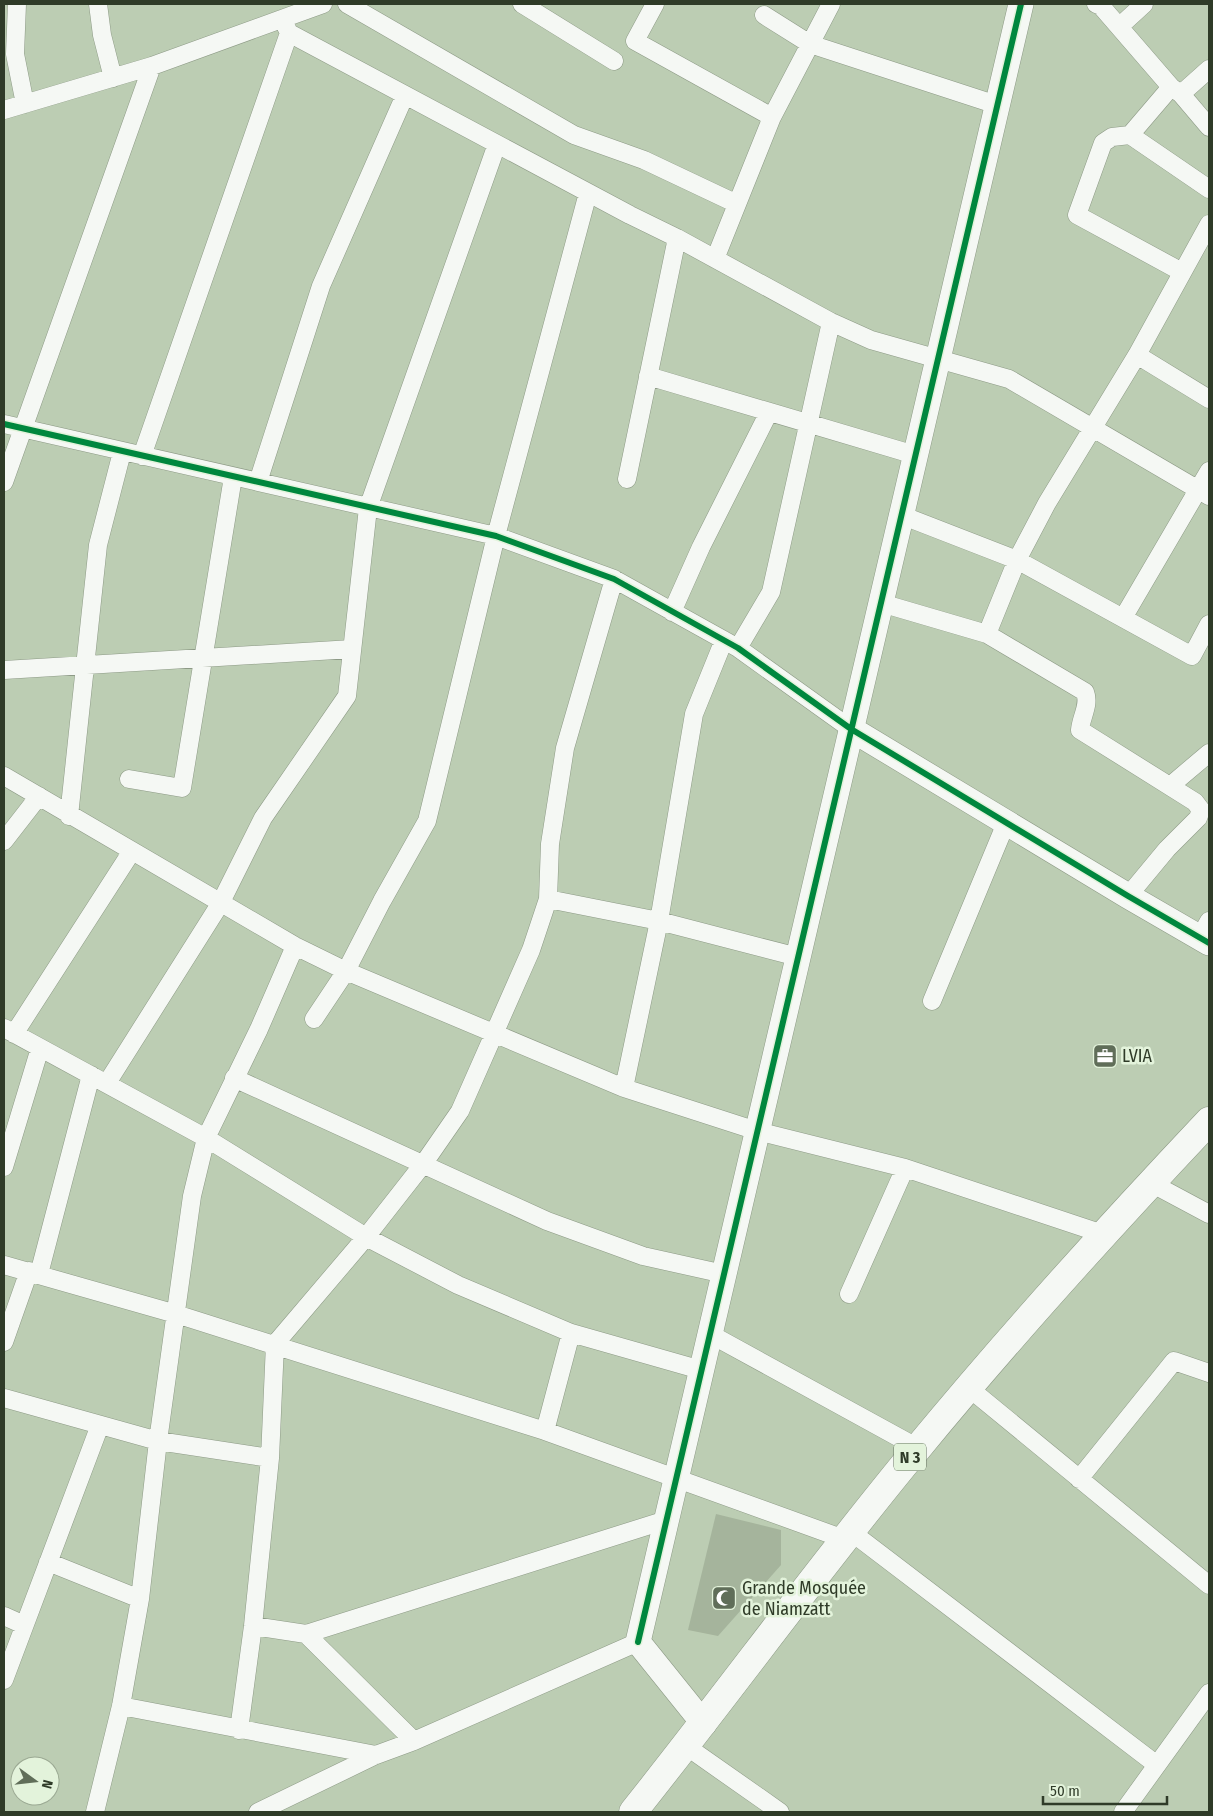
<svg xmlns="http://www.w3.org/2000/svg" width="1213" height="1816" font-family="'Fira Sans Condensed',sans-serif">
<rect width="100%" height="100%" fill="#bccdb3"/>
<!-- building -->
<path fill="#a5b49c" d="M716,1514L781,1530V1565L718,1636L688,1630Z"/>
<g fill="none" stroke-linecap="round" stroke-linejoin="round">
<defs>
<path id="street" d="M17,4L15,54L25,104
M98,4L102,35L113,78
M347,4L574,135L644,160L735,203
M522,4L614,61
M655,4L635,41L772,117
M1096,4L1101,6L1171,87L1181,94L1209,127
M764,15L810,44L997,105
M1120,26L1144,4
M289,33L630,215L677,238L831,322L871,340L1009,379L1209,496
M1171,87L1130,135L1112,137L1103,143L1077,215L1182,272
M1181,94L1209,69
M4,110L152,66L323,4
M1130,135L1209,189
M715,259L772,117L831,4
M1137,355L1209,399
M648,376L915,455
M4,424L496,536L614,579L738,648L851,729
M142,456L289,33L283,20
M627,479L677,238
M4,482L152,66
M258,482L321,286L405,95
M901,515L1017,560L1192,656L1209,624
M881,603L987,634L1085,692C1090,705 1081,717 1080,730L1195,802L1201,810L1198,818L1167,849L1128,896
M672,612L701,547L769,412
M1123,618L1209,471
M987,634L1017,560L1047,503L1137,355L1209,224
M738,648L771,592L831,322
M4,670L352,649
M4,776L295,946L346,971L624,1088L757,1131L905,1168L1103,1234
M129,779L182,788L233,477
M1170,786L1209,753
M69,816L98,545L122,452
M4,841L39,796
M548,899L659,921L798,957
M1200,937L1209,921
M932,1001L1006,823
M314,1019L346,971L382,901L427,821L496,536L588,193
M4,1028L206,1138L366,1237L458,1285L571,1333L701,1370
M14,1034L132,851
M234,1078L547,1221L643,1256L724,1274
M107,1083L220,904L263,818L347,696L368,508L497,144
M624,1088L659,921L694,714L724,640
M4,1167L40,1048
M1151,1183L1209,1214
M4,1265L176,1314L545,1431L844,1539
M39,1274L91,1075
M849,1294L905,1168
M710,1334L918,1448
M4,1342L29,1271
M969,1388L1209,1585
M4,1398L158,1441L270,1458
M545,1431L571,1333
M1079,1479L1174,1361L1209,1373
M850,1531L1157,1765
M48,1562L140,1599
M4,1616L24,1625
M253,1626L306,1634L666,1520
M306,1634L414,1741
M4,1680L100,1425
M121,1706L376,1755
M239,1730L253,1626L270,1458L275,1344L366,1237L424,1163L460,1111L531,950L548,899L550,844L565,748L614,579
M686,1746L780,1812
M95,1812L121,1706L140,1599L158,1441L192,1196L206,1138L259,1029L295,946
M258,1812L376,1755L414,1741L638,1642
M1123,1812L1209,1693"/>
<path id="secondary" d="M851,729L1128,896L1209,943
M704,1724L638,1642L1021,4"/>
<path id="primary" d="M633,1812C729,1692 819,1567 917,1449C1010,1336 1109,1227 1209,1121"/>
</defs>
<!-- street casing -->
<use href="#street" stroke="#8d9a86" stroke-width="19"/>
<!-- secondary casing -->
<use href="#secondary" stroke="#8d9a86" stroke-width="26"/>
<!-- primary casing -->
<use href="#primary" stroke="#8d9a86" stroke-width="29"/>
<!-- street -->
<use href="#street" stroke="#f5f8f4" stroke-width="18"/>
<!-- secondary -->
<use href="#secondary" stroke="#f5f8f4" stroke-width="25"/>
<!-- primary -->
<use href="#primary" stroke="#f5f8f4" stroke-width="28"/>
<defs>
<path id="cycleway" d="M4,424L496,536L614,579L738,648L851,729L1128,896L1209,943
M638,1642L1021,4"/>
</defs>
<!-- cycleway casing -->
<use href="#cycleway" stroke="#e3f3db" stroke-width="9"/>
<!-- cycleway -->
<use href="#cycleway" stroke="#00873e" stroke-width="6"/>
</g>
<!-- icons -->
<defs>
<symbol id="office-square" viewBox="-11 -11 22 22"><rect x="-9" y="-9" width="18" height="18" rx="4" fill="#606e59" stroke="#e3f3db"/><path d="M-6-3h4V-5.5h4V-3h4V5H-6ZM-1-4.5V-3h2v-1.5ZM-6 0V1H6V0Z" fill="#fff"/></symbol>
<symbol id="mosque-square" viewBox="-11 -11 22 22"><rect x="-9" y="-9" width="18" height="18" rx="4" fill="#606e59" stroke="#e3f3db"/><path d="M3.5-4.9A6 6 0 1 0 3.5 4.9A5 5 0 1 1 3.5-4.9Z" fill="#fff"/></symbol>
</defs>
<g fill-rule="evenodd">
<use href="#office-square" x="1091" y="1042" width="28" height="28"/>
<use href="#mosque-square" x="710" y="1584" width="28" height="28"/>
</g>
<g text-anchor="middle" dominant-baseline="central" stroke-width="5" stroke-linejoin="round" paint-order="stroke">
<!-- shield labels -->
<rect fill="#e3f3db" stroke="#65725e" stroke-width="1" x="894" y="1443.5" width="32" height="27" rx="4"/>
<g font-size="16" font-weight="bold" fill="#2f3b28">
<text x="910" y="1457">N 3</text>
</g>
<!-- poi labels -->
<g font-size="18" fill="#2f3b28" stroke="#e3f3db" text-anchor="start">
<text x="1122" y="1056">LVIA</text>
<text x="742" y="1588">Grande Mosquée<tspan x="742" dy="21">de Niamzatt</tspan></text>
</g>
</g>
<!-- border -->
<rect width="1213" height="1816" fill="none" stroke="#2f3b28" stroke-width="10"/>
<!-- north arrow -->
<g transform="translate(35 1781) rotate(105)"><circle r="24" fill="#e3f3db" stroke="#9ba993"/>
<path d="M0-4L9 19L0 12L-9 19Z" fill="#606e59"/>
<text y="-8" font-size="14" font-weight="bold" text-anchor="middle" fill="#2f3b28">N</text>
</g>
<!-- scale -->
<path d="M1043 1796v8h124v-8" fill="none" stroke="#2f3b28" stroke-width="2.5"/>
<text x="1050" y="1796" font-size="15" fill="#2f3b28" stroke="#e3f3db" stroke-width="4" paint-order="stroke">50 m</text>
</svg>
